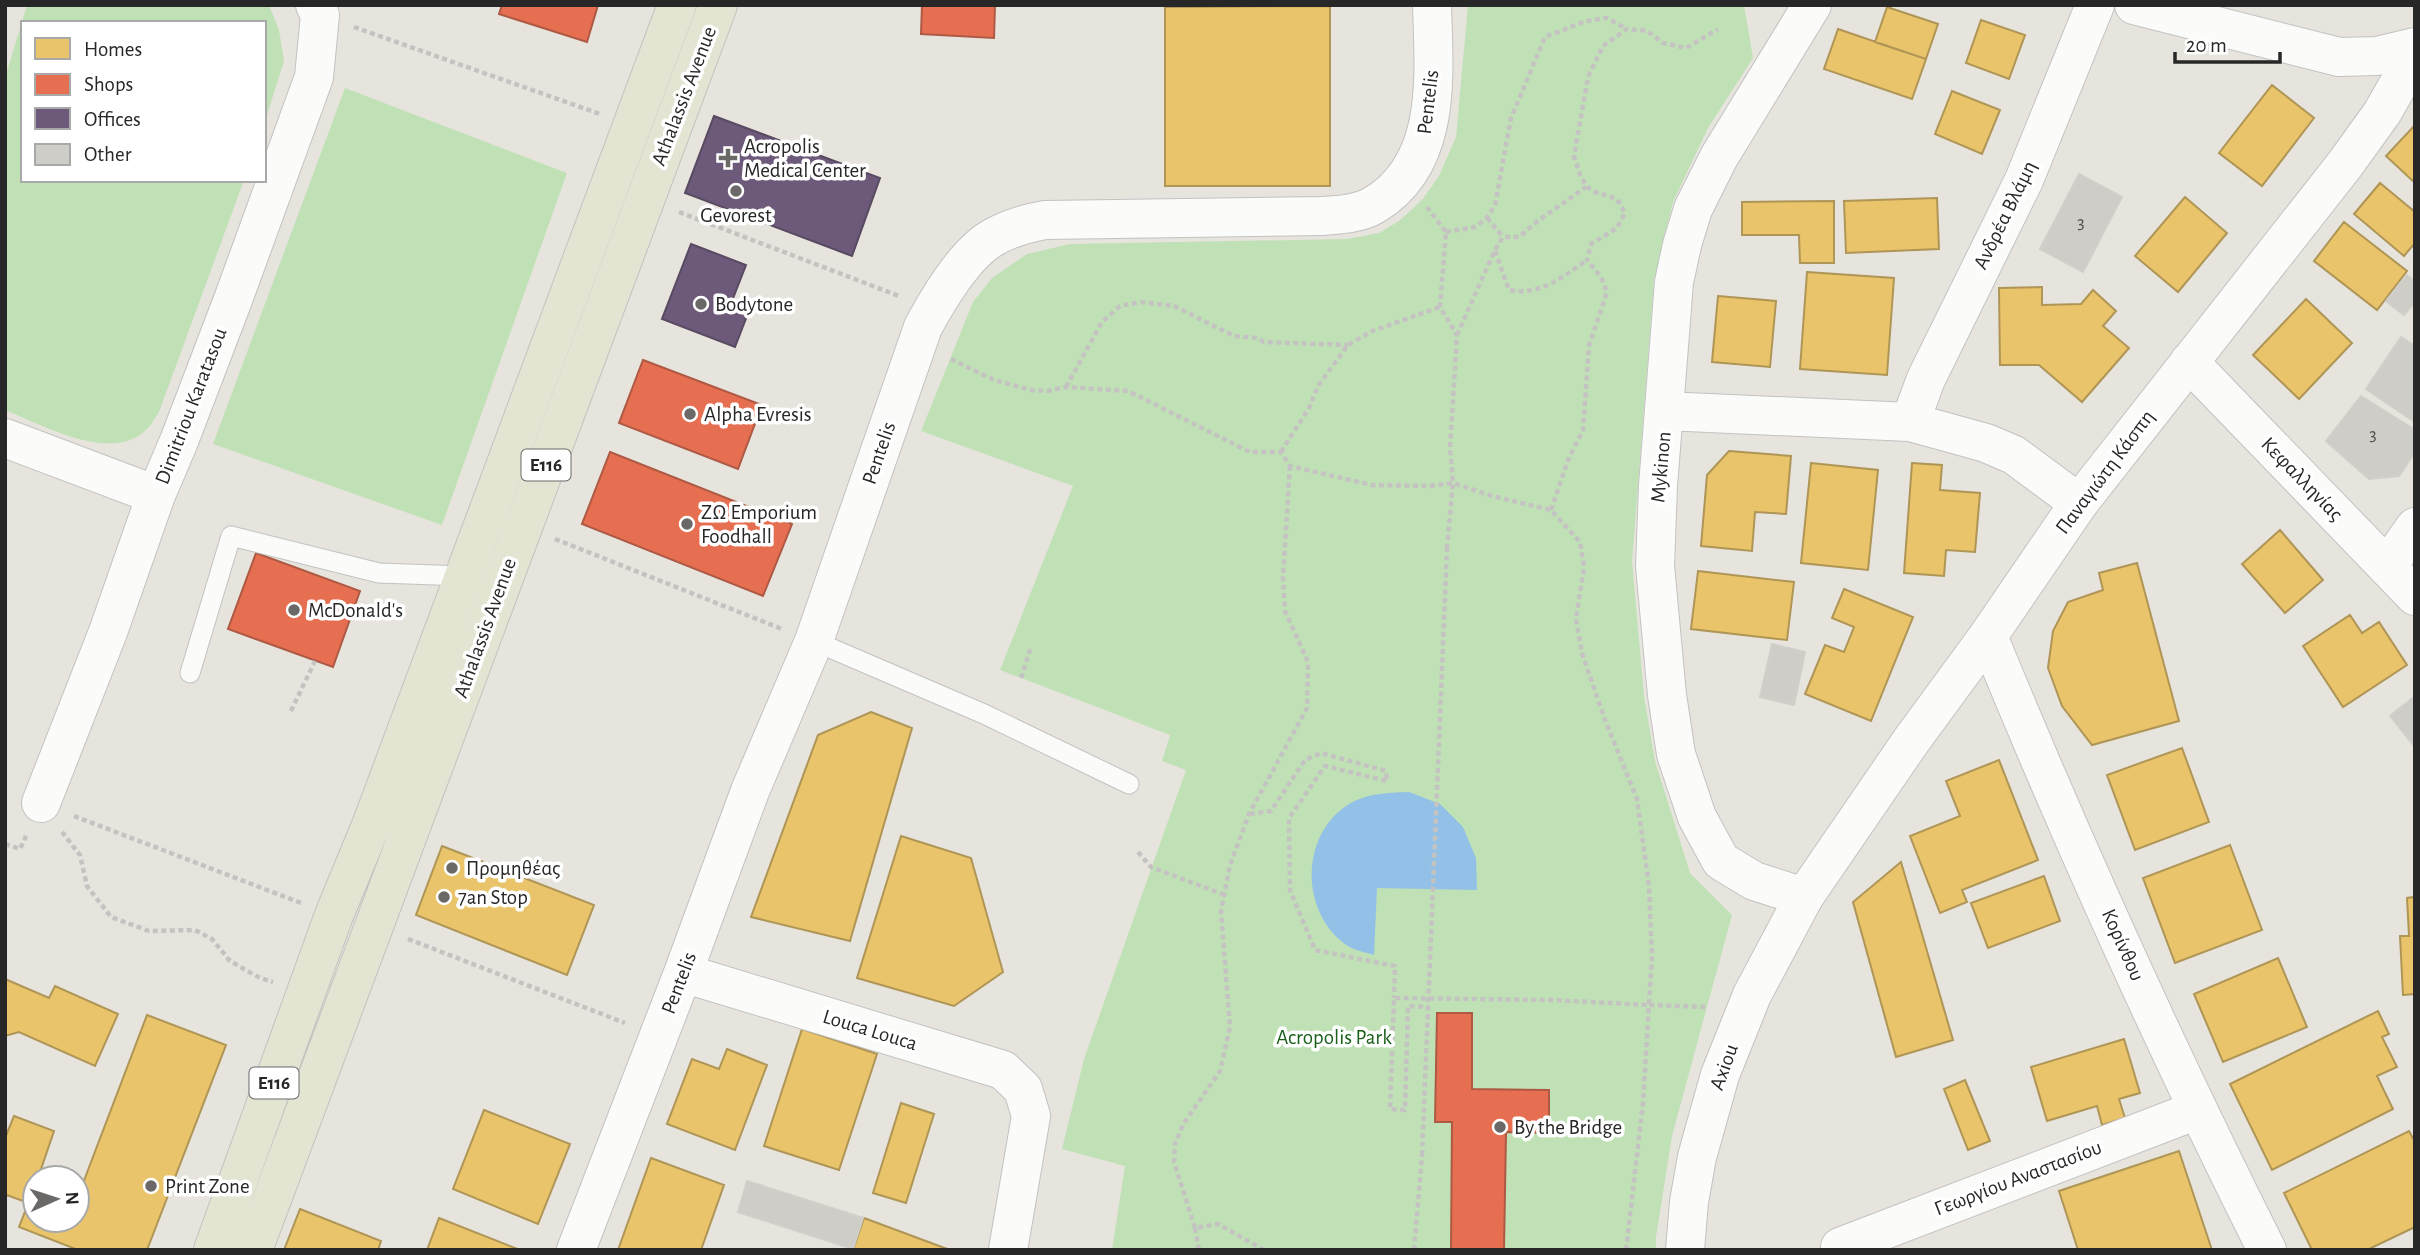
<svg xmlns="http://www.w3.org/2000/svg" width="2420" height="1255" font-family="'Alegreya Sans',sans-serif">
<rect width="100%" height="100%" fill="#e6e4dd"/>
<!-- green -->
<path fill="#c0e1b6" d="M27,5H269L279,30L284,61L264,125V23H23V180H244L159,412C155,418 151,425 146,430C111,464 43,425 5,410V78Z
M1468,5H1744L1753,58L1708,128L1673,202L1654,280L1632,562L1644,696L1655,761L1690,873L1732,915L1672,1136L1656,1237V1250H1112L1125,1166L1062,1149L1084,1059L1186,770L1162,761L1170,735L1000,670L1073,486L921,431L973,302L992,278L1027,254L1070,244L1347,239L1379,233L1399,221L1422,200L1439,176L1456,137Z
M345,88L567,173L442,525L213,444Z"/>
<!-- water -->
<path fill="#92c0e6" d="M1409,792L1440,804L1463,827L1476,858L1477,890L1377,888L1374,955C1366,952 1355,951 1348,946C1301,915 1299,838 1346,806C1365,793 1387,793 1409,792Z"/>
<!-- homes -->
<path fill="#e9c46a" stroke="#af9556" stroke-width="2" d="M1330,6V186H1165V7Z
M1887,7L1938,24L1926,59L1875,42Z
M1981,20L2025,35L2009,79L1966,63Z
M1838,29L1926,59L1912,99L1824,69Z
M2272,85L2314,118L2262,186L2219,153Z
M1952,91L2000,110L1982,154L1935,134Z
M2415,125V183L2386,156Z
M2380,183L2415,212V243L2404,256L2354,214Z
M2185,197L2227,233L2178,292L2135,256Z
M1937,198L1939,249L1846,253L1844,201Z
M1834,201V263H1800L1799,235H1742V202Z
M2344,222L2407,271L2377,310L2314,261Z
M1807,272L1894,278L1887,375L1800,369Z
M2042,287V305L2081,304L2093,290L2116,311L2103,326L2129,348L2082,402L2039,365H2000L1999,288Z
M1718,296L1776,301L1770,367L1712,362Z
M2306,299L2352,343L2299,399L2253,355Z
M1729,451L1791,456L1786,514L1755,512L1752,551L1701,546L1707,475Z
M1811,463L1878,470L1868,570L1801,563Z
M1912,463L1942,465L1940,490L1980,493L1975,552L1946,550L1944,576L1904,573Z
M2280,530L2323,580L2285,613L2242,564Z
M2137,563L2179,721L2092,745L2062,706L2048,668L2053,631L2068,602L2103,590L2099,573Z
M1698,571L1794,582L1787,640L1691,629Z
M1844,589L1913,617L1871,721L1805,694L1825,645L1844,652L1854,627L1832,618Z
M2350,615L2362,633L2379,622L2407,665L2343,707L2303,646Z
M871,712L912,728L850,941L751,917L818,735Z
M2182,748L2209,822L2135,850L2107,775Z
M1999,760L2038,860L1962,890L1967,902L1940,913L1910,836L1960,816L1946,781Z
M901,836L971,858L1003,972L954,1006L857,978Z
M2230,845L2262,930L2175,963L2143,878Z
M442,846L594,905L567,975L416,915Z
M1901,862L1953,1040L1896,1057L1853,902Z
M2044,876L2060,921L1988,948L1971,903Z
M2415,897V994L2403,995L2400,936H2409L2407,898Z
M2278,958L2307,1027L2223,1062L2194,994Z
M5,979L49,998L55,986L118,1014L95,1066L19,1032L5,1036Z
M2378,1011L2389,1034L2382,1037L2397,1067L2377,1076L2393,1109L2272,1170L2230,1084Z
M147,1015L226,1045L147,1250H78L19,1227L35,1186V1220H77V1190L80,1191Z
M802,1029L877,1054L839,1170L764,1146Z
M2124,1039L2140,1093L2119,1099L2125,1118L2102,1125L2097,1106L2047,1121L2031,1067Z
M727,1049L767,1065L735,1150L667,1124L692,1059L719,1069Z
M1965,1080L1990,1141L1968,1150L1944,1089Z
M901,1103L934,1114L906,1203L873,1193Z
M484,1110L570,1144L538,1224L453,1189Z
M14,1116L54,1131L38,1178H35V1186L28,1203L7,1195L5,1200V1138Z
M2409,1131L2415,1142V1227L2367,1250H2312L2284,1193Z
M2179,1151L2212,1250H2078L2059,1191Z
M651,1158L724,1185L701,1250H618Z
M300,1209L381,1241L378,1250H284Z
M439,1218L520,1250H427Z
M864,1218L950,1250H853Z"/>
<!-- shops -->
<path fill="#e76f51" stroke="#ad5944" stroke-width="2" d="M502,5H598L587,42L499,14Z
M922,5H995L994,38L921,34Z
M643,360L762,405L738,469L619,423Z
M610,452L792,524L763,596L582,524Z
M256,553L360,591L333,667L228,629Z
M1437,1013H1472V1089L1549,1090V1133L1506,1132L1504,1250H1451L1452,1122H1435Z"/>
<!-- offices -->
<path fill="#6d597a" stroke="#584a61" stroke-width="2" d="M714,116L880,178L852,256L685,193Z
M691,244L746,265L732,301L750,308L735,347L662,319Z"/>
<!-- building -->
<path fill="#cfcdc8" stroke="#d1cfc9" stroke-width="2" d="M2079,174L2122,197L2083,272L2040,249Z
M2407,275L2415,282V302L2404,315L2386,301Z
M2401,337L2415,346V422L2366,389Z
M2361,396L2415,430V452L2399,476L2369,479L2326,441Z
M1772,644L1805,652L1794,705L1760,697Z
M2415,696V747L2390,716Z
M747,1181L863,1218L853,1249L738,1212Z"/>
<g fill="none" stroke-linecap="round" stroke-linejoin="round">
<defs>
<path id="lane" d="M814,641L984,714L1129,784
M190,673L231,536L379,573L464,576"/>
<path id="street" d="M2134,5L2339,57L2377,56L2415,47
M2189,362L2415,596
M1665,411L1910,422L1986,443L2014,455L2079,503
M1910,422L1926,379L2024,180L2095,5
M5,438L156,495
M2387,567L2415,527
M1988,636C2073,843 2166,1049 2267,1250
M41,803L108,632L156,495L179,441L234,297L314,77L320,15L315,5
M1804,897L1754,881L1721,861L1697,817L1676,754L1667,695L1655,566L1658,486L1674,282L1682,245L1693,209L1719,157L1812,5
M683,973L1003,1070L1023,1089L1031,1116L1008,1250
M1840,1247L2197,1110
M576,1250L683,973L750,791L814,641L923,327C938,299 966,252 994,237C1010,228 1028,223 1045,220L1321,216C1338,215 1359,214 1374,205C1443,164 1434,75 1432,5"/>
<path id="secondary" d="M1685,1250L1689,1202L1697,1157L1720,1075L1752,995L1804,897L1911,741L1988,636L2079,503L2346,163L2382,113L2415,55"/>
<path id="primary" d="M213,1250L334,915L372,823L677,5
M253,1250L718,5"/>
</defs>
<!-- lane casing -->
<use href="#lane" stroke="#c3c2c2" stroke-width="21"/>
<!-- street casing -->
<use href="#street" stroke="#c3c2c2" stroke-width="40"/>
<!-- secondary casing -->
<use href="#secondary" stroke="#c3c2c2" stroke-width="40"/>
<!-- primary casing -->
<use href="#primary" stroke="#c3c2c0" stroke-width="40"/>
<!-- path -->
<path stroke="#c4c3c2" stroke-width="4.5" stroke-dasharray="5 3.5" stroke-linecap="butt" d="M354,27L600,114
M1427,207L1446,232L1440,307L1457,335L1450,448L1453,483L1447,548
M679,212L899,296
M1487,218L1503,237
M1446,232L1475,227L1487,218L1495,205L1511,118L1545,37L1586,21L1607,18L1627,29
M1495,251L1509,290C1540,296 1563,277 1587,260
M1457,335L1495,250L1503,237H1519L1539,220L1586,187
M951,359L994,380L1031,390L1047,391L1066,387L1128,391L1250,452H1281L1290,466L1372,485L1430,486L1453,483L1492,496L1551,510L1580,542L1584,567L1576,619L1582,653L1605,720L1637,799L1649,886L1652,956L1649,1005L1552,1000L1394,998L1390,1109L1405,1110L1408,1006L1428,1007
M1066,387L1102,322L1120,306L1141,302L1174,306L1234,336L1257,338L1264,342L1348,345
M1281,452L1309,408L1318,386L1348,345L1372,331L1440,307
M1551,510L1568,460L1583,430L1589,346L1607,292L1601,277L1587,260L1591,244L1617,228L1625,213L1617,199L1595,192L1587,187L1580,175L1574,156L1588,77L1603,46L1627,29L1647,31L1663,43L1686,48L1718,29
M555,539L782,629
M1021,678L1031,647
M291,711L315,661
M1250,814L1271,811L1305,760L1321,753L1386,771L1387,781L1325,766L1289,818L1290,890L1315,950L1395,966L1394,998
M74,816L301,903
M62,832L80,855L87,886L111,917L149,931L195,930L212,939L230,961L260,978L273,982
M5,844L20,849L26,836
M1138,852L1151,867L1225,895
M408,939L625,1023
M1195,1228L1199,1250
M1264,1250L1218,1224L1195,1228L1174,1162L1175,1143L1184,1123L1220,1071L1230,1027L1221,911L1230,865L1249,814L1307,708L1308,662L1285,611L1283,577L1290,466
M1414,1250L1422,1155
M1626,1250L1643,1103L1649,1005L1707,1007"/>
<!-- lane -->
<use href="#lane" stroke="#fbfbfa" stroke-width="19"/>
<!-- street -->
<use href="#street" stroke="#fbfbfa" stroke-width="38"/>
<!-- secondary -->
<use href="#secondary" stroke="#fbfbfa" stroke-width="38"/>
<!-- primary -->
<use href="#primary" stroke="#e4e4d3" stroke-width="38"/>
<!-- path-bridge -->
<path stroke="#c4c3c2" stroke-width="4.5" stroke-dasharray="5 3.5" stroke-linecap="butt" d="M1422,1155L1447,548"/>
</g>
<!-- markers -->
<g fill="#6a6967" stroke="#fff" stroke-width="2.5">
<path d="M724.5 147.5h7v7h7v7h-7v7h-7v-7h-7v-7h7z"/>
<circle cx="736" cy="191" r="7"/>
<circle cx="701" cy="304" r="7"/>
<circle cx="690" cy="414" r="7"/>
<circle cx="687" cy="524" r="7"/>
<circle cx="294" cy="610" r="7"/>
<circle cx="452" cy="868" r="7"/>
<circle cx="444" cy="897" r="7"/>
<circle cx="1500" cy="1127" r="7"/>
<circle cx="151" cy="1186" r="7"/>
</g>
<g text-anchor="middle" dominant-baseline="central" stroke-width="7" stroke-linejoin="round" paint-order="stroke">
<!-- number labels -->
<g font-size="18" fill="#525150">
<text x="2081" y="223">3</text>
<text x="2373" y="435">3</text>
</g>
<!-- shield labels -->
<g fill="#fff" stroke="#686868" stroke-width="2">
<rect x="521.5" y="449.5" width="49" height="31" rx="5"/>
<rect x="249.5" y="1067.5" width="49" height="31" rx="5"/>
</g>
<g font-size="19" font-weight="bold" fill="#272727">
<text x="546" y="465">E116</text>
<text x="274" y="1083">E116</text>
</g>
<!-- street labels -->
<g font-size="21" fill="#272727" stroke="#fff">
<text transform="translate(684 96) rotate(-69)">Athalassis Avenue</text>
<text transform="translate(1428 102) rotate(-83)">Pentelis</text>
<text transform="translate(2005 215) rotate(-64)">Ανδρέα Βλάμη</text>
<text transform="translate(191 406) rotate(-69)">Dimitriou Karatasou</text>
<text transform="translate(879 453) rotate(-71)">Pentelis</text>
<text transform="translate(1661 467) rotate(-85)">Mykinon</text>
<text transform="translate(2105 472) rotate(-53)">Παναγιώτη Κάσπη</text>
<text transform="translate(2302 479) rotate(46)">Κεφαλληνίας</text>
<text transform="translate(485 628) rotate(-70)">Athalassis Avenue</text>
<text transform="translate(2123 945) rotate(66)">Κορίνθου</text>
<text transform="translate(679 983) rotate(-69)">Pentelis</text>
<text transform="translate(870 1030) rotate(17)">Louca Louca</text>
<text transform="translate(1724 1067) rotate(-70)">Axiou</text>
<text transform="translate(2018 1178) rotate(-21)">Γεωργίου Αναστασίου</text>
</g>
<!-- poi labels -->
<g font-size="21" fill="#272727" stroke="#fff" text-anchor="start">
<text x="744" y="146">Acropolis<tspan x="744" dy="24">Medical Center</tspan></text>
<text x="736" y="215" text-anchor="middle">Gevorest</text>
<text x="715" y="304">Bodytone</text>
<text x="704" y="414">Alpha Evresis</text>
<text x="701" y="512">ΖΩ Emporium<tspan x="701" dy="24">Foodhall</tspan></text>
<text x="308" y="610">McDonald's</text>
<text x="466" y="868">Προμηθέας</text>
<text x="458" y="897">7an Stop</text>
<text x="1514" y="1127">By the Bridge</text>
<text x="165" y="1186">Print Zone</text>
</g>
<!-- park labels -->
<g font-size="21" fill="#1c611b" stroke="#fff">
<text x="1334" y="1037">Acropolis Park</text>
</g>
</g>
<!-- border -->
<rect width="2420" height="1255" fill="none" stroke="#272727" stroke-width="14"/>
<!-- legend -->
<rect x="21" y="21" width="245" height="161" fill="#ffffff" stroke="#a9a9a9" stroke-width="2"/>
<rect x="35" y="38" width="35" height="21" fill="#e9c46a" stroke="#a9a9a9" stroke-width="2"/>
<text x="84" y="56" font-size="21" fill="#272727">Homes</text>
<rect x="35" y="74" width="35" height="21" fill="#e76f51" stroke="#a9a9a9" stroke-width="2"/>
<text x="84" y="91" font-size="21" fill="#272727">Shops</text>
<rect x="35" y="108" width="35" height="21" fill="#6d597a" stroke="#a9a9a9" stroke-width="2"/>
<text x="84" y="126" font-size="21" fill="#272727">Offices</text>
<rect x="35" y="144" width="35" height="21" fill="#cfcdc8" stroke="#a9a9a9" stroke-width="2"/>
<text x="84" y="161" font-size="21" fill="#272727">Other</text>
<!-- north arrow -->
<g transform="translate(56 1199) rotate(87)"><circle r="33" fill="#ffffff" stroke="#a9a9a9" stroke-width="2"/>
<path d="M0-5L12 26L0 18L-12 26Z" fill="#6a6967"/>
<text y="-10" font-size="19" font-weight="bold" text-anchor="middle" fill="#272727">N</text>
</g>
<!-- scale -->
<path d="M2175 52v10h105v-10" fill="none" stroke="#272727" stroke-width="3.5"/>
<text x="2186" y="52" font-size="21" fill="#272727" stroke="#ffffff" stroke-width="5" paint-order="stroke">20 m</text>
</svg>
